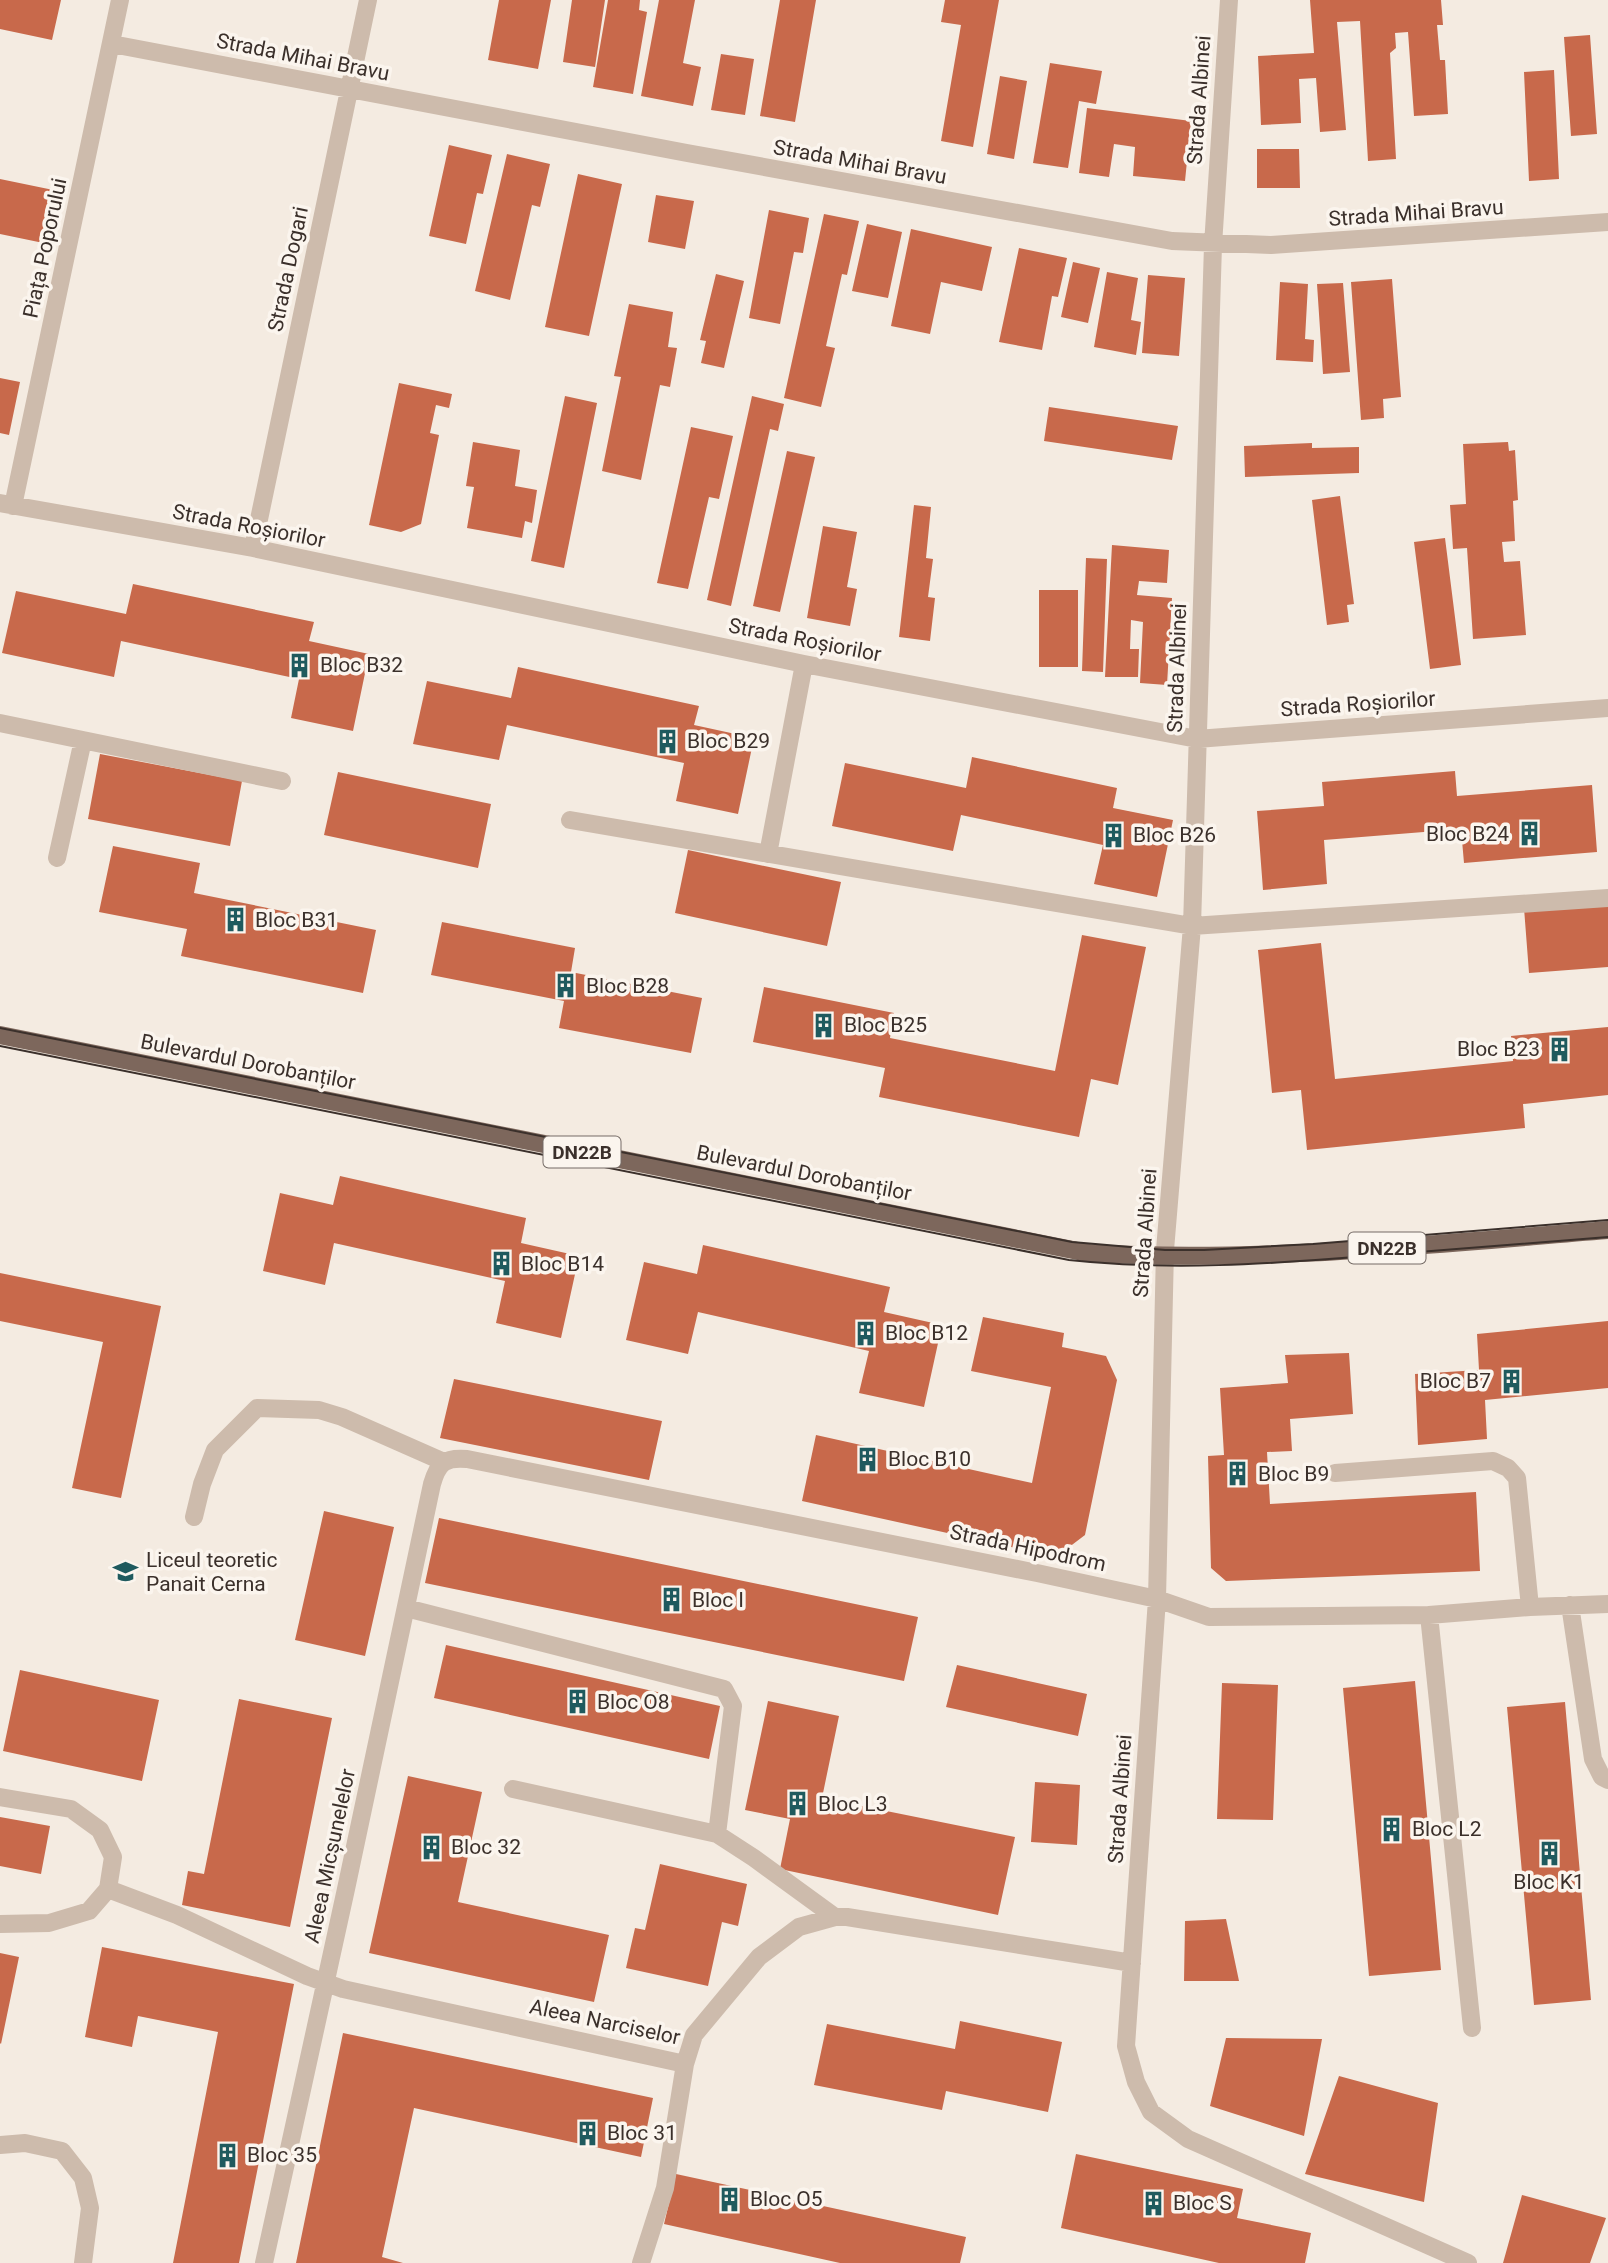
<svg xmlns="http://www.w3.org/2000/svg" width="1608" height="2263" font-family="Roboto,sans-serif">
<rect width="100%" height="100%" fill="#f4ebe1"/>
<!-- building -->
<path fill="#c8694b" d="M0,0H61L52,40L0,29Z
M499,0H551L538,69L488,60Z
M572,0H605L595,67L563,62Z
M608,0H640L639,10L647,12L633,94L593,87Z
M659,0H695L683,63L701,67L693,106L641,96Z
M780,0H816L795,122L760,116Z
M945,0H999L973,147L941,141L961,25L941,22Z
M1310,0H1441L1443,25H1437L1440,60H1445L1448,114L1414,116L1408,32L1395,33L1396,48L1390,53L1396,159L1368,161L1360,21L1337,22L1346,130L1320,132L1316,78L1299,79L1301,123L1261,125L1258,56L1314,53Z
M1590,35L1597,134L1571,136L1564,37Z
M721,54L754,59L745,115L711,110Z
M1050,63L1102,71L1096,104L1079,101L1068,168L1033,163Z
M1554,70L1559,179L1529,181L1524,72Z
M1000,76L1027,81L1014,159L987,154Z
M1087,108L1191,121L1185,181L1133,176L1135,147L1114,144L1109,177L1079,173Z
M449,145L492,155L483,194L477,193L466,244L429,236Z
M1257,149H1299L1300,188H1257Z
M507,154L550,164L540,207L532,205L510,300L475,291Z
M578,174L622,184L589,336L545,327Z
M0,179L63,192L53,245L0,234Z
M656,195L694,201L685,249L648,242Z
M769,210L809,218L803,253L794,252L780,324L749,318Z
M824,214L859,221L847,275L842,274L826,346L835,348L821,407L784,398Z
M867,224L902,232L888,298L852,291Z
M911,229L992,247L982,291L941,282L930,334L891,326Z
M1019,248L1067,258L1058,297L1052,296L1042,350L999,342Z
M1073,262L1100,268L1088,323L1061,317Z
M1107,272L1138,278L1131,320L1141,322L1136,355L1094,347Z
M716,274L744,281L724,368L701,363L706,341L700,340Z
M1148,275L1185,278L1179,356L1142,353Z
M1392,279L1401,397L1383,399L1384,418L1361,420L1351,282Z
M1280,282L1308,284L1305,339L1314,340L1313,362L1276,360Z
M1343,283L1350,372L1323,374L1317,284Z
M629,304L673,312L668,347L677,348L670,387L660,385L641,480L602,471L621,377L614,376Z
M0,378L20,382L9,435L0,433Z
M399,383L452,394L449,408L436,405L430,433L439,435L421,524L401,532L369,525Z
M565,396L597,403L564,568L531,561Z
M752,396L784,404L778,431L770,429L731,606L707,600Z
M1049,407L1178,426L1172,460L1044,441Z
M691,427L733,436L719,499L709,497L688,589L657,583Z
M473,442L520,450L515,486L537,490L532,523L525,521L522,538L467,528L474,487L466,486Z
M1508,442L1509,451L1515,450L1518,500L1513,501L1515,541L1502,542L1504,562L1520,561L1526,635L1473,639L1467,548L1453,549L1450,505L1466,504L1463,444Z
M1312,443V448L1359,447V473L1245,477L1244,446Z
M787,451L815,457L780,612L753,606Z
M1340,496L1354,604L1347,605L1349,622L1327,625L1312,500Z
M914,505L931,507L926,558L933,559L928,597L935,598L930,641L899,637Z
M823,526L857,532L847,587L857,589L850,626L807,618Z
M1445,538L1461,665L1430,669L1414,542Z
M1112,545L1169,550L1167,583L1139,581L1137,595L1172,598L1167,685L1140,683L1143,622L1131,620L1130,649H1139L1138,677H1105Z
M1086,558L1107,559L1103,672L1082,671Z
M133,584L314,622L309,641L369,654L353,731L291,718L299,679L121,641L114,677L2,653L16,591L126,614Z
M1039,590H1078V667H1039Z
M518,667L699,706L694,725L754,738L738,814L676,801L684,763L507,725L499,760L413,744L427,681L511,698Z
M100,754L242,781L230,846L88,819Z
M972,757L1117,788L1113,808L1173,820L1157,897L1094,884L1103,845L961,815L953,851L832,826L845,763L966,788Z
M1455,771L1457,796L1592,785L1597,852L1464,863L1461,829L1324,840L1327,884L1263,890L1257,811L1324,806L1322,782Z
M338,772L491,804L478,868L324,835Z
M113,846L200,863L194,893L376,930L363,993L181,956L187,929L99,912Z
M688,850L841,882L827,946L675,913Z
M1608,901V967L1529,973L1524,908Z
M442,922L575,948L571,972L702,998L691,1053L559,1028L564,1001L431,975Z
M1082,935L1146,947L1118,1085L1091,1079L1079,1137L879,1097L885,1068L753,1042L764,987L894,1013L890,1038L1055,1071Z
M1321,943L1335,1079L1513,1061L1511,1036L1608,1027V1095L1523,1104L1525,1128L1307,1150L1301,1090L1272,1093L1258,950Z
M340,1176L526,1218L521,1243L579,1256L561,1338L496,1323L505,1281L334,1243L325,1285L263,1271L280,1193L333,1205Z
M703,1245L890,1287L884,1312L942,1325L924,1407L859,1393L869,1351L698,1312L688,1354L626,1340L644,1262L697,1274Z
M0,1273L161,1306L121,1498L72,1488L103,1342L0,1321Z
M983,1317L1064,1333L1062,1347L1106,1356L1117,1380L1085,1535L1056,1557L802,1501L816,1435L1032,1483L1051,1387L971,1371Z
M1608,1321V1388L1485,1400L1487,1439L1418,1445L1415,1374L1479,1370L1477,1334Z
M1349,1353L1353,1414L1290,1419L1292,1451L1267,1452L1270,1504L1476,1492L1480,1571L1226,1581L1211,1568L1208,1456L1224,1455L1220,1388L1288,1383L1285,1355Z
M454,1379L662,1421L649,1480L440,1438Z
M324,1511L394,1527L365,1656L295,1640Z
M439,1518L918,1617L904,1681L425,1583Z
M446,1645L720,1706L709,1759L434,1698Z
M957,1665L1087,1694L1078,1736L946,1707Z
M20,1670L159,1700L142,1781L3,1751Z
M1415,1681L1441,1970L1369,1976L1343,1688Z
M1222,1683L1278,1685L1273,1820L1217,1819Z
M239,1699L332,1718L290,1927L182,1905L188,1871L204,1874Z
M768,1701L839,1716L822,1798L1015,1837L998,1915L780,1869L790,1819L745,1810Z
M1565,1702L1591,2000L1534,2005L1507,1707Z
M408,1776L482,1792L458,1902L609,1935L594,2002L369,1953Z
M1035,1782L1080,1785L1077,1845L1031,1842Z
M0,1817L50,1826L41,1874L0,1866Z
M660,1864L747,1884L738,1926L722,1922L708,1986L626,1968L635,1928L645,1930Z
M1226,1919L1239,1981H1184L1185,1921Z
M102,1947L294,1984L239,2263H173L218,2032L138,2016L132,2047L85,2037Z
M0,1953L19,1957L1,2044L0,2043Z
M960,2021L1062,2042L1048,2112L946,2091L942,2110L814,2085L827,2024L955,2049Z
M343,2033L653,2098L641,2157L414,2108L382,2257L403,2263H296Z
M1226,2038L1322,2039L1304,2136L1210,2106Z
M1339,2076L1438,2103L1424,2202L1305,2174Z
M1076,2154L1243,2189L1237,2218L1311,2233L1305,2263H1219L1061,2228Z
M676,2174L966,2237L960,2263H840L664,2224Z
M1522,2195L1606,2218L1590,2263H1503Z"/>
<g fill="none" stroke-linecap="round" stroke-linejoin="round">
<!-- minor -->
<path stroke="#cdbbac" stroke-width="18" d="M1229,0L1213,245L1192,926L1165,1250L1157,1599L1126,2046L1136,2082L1151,2112L1188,2139L1468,2263
M112,44L687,153L1172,241L1271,245L1608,222
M0,503L253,548L804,664L1197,739L1608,708
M13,506L120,0
M253,548L368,0
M0,723L282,781
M570,820L1192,926L1608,898
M768,854L804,664
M57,858L83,740
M1335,1473L1493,1461L1508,1468L1517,1478L1530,1607
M194,1517L202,1484L215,1450L257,1408L319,1410L342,1417L444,1462
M1570,1605L1593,1759L1602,1777L1608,1780
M406,1608L724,1689L733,1706L717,1834
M1429,1615L1472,2028
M513,1789L717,1834L754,1858L835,1917
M0,1797L71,1809L100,1830L113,1857L108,1889L89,1911L49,1923L0,1924
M108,1889L177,1915L307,1976L343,1989L685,2064
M0,2145L25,2143L62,2151L83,2178L90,2208L83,2263
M264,2263L346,1889L432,1484C438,1463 445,1457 467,1459L1037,1573L1157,1599L1209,1617L1429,1615L1530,1607L1608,1604
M641,2263L665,2188L685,2064L694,2035L759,1957L799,1927L835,1917H847L1132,1963"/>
<!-- major -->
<path stroke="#7d675c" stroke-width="18" d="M0,1035L1088,1253C1261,1263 1435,1244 1608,1230"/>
<!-- tram -->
<path stroke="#3b302b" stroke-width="2" d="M0,1028L1072,1242L1165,1250H1204L1313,1244L1608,1220
M0,1046L1069,1260C1169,1271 1269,1264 1368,1256C1448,1250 1528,1244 1608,1237"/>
</g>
<!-- icons -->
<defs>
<symbol id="building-bare" viewBox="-9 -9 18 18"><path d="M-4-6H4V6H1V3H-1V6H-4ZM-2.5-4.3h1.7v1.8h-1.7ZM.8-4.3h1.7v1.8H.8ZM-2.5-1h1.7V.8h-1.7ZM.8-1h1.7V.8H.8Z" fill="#1f5a5e" stroke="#fbf5ee" stroke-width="2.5" paint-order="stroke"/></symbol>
<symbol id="university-bare" viewBox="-9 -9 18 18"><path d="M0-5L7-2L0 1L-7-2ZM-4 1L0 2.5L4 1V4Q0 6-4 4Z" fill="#1f5a5e" stroke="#fbf5ee" stroke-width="2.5" paint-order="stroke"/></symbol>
</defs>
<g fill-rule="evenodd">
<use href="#building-bare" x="282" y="648" width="35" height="35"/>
<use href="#building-bare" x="650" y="724" width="35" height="35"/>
<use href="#building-bare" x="1512" y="816" width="35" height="35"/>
<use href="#building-bare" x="1096" y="818" width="35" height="35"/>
<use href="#building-bare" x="218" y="902" width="35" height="35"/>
<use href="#building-bare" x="548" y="968" width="35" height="35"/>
<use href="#building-bare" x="806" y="1008" width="35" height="35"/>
<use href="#building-bare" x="1542" y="1032" width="35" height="35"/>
<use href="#building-bare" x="484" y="1246" width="35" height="35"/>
<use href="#building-bare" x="848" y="1316" width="35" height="35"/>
<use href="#building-bare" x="1494" y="1364" width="35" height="35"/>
<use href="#building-bare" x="850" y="1442" width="35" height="35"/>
<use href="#building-bare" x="1220" y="1456" width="35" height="35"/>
<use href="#university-bare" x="108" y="1554" width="35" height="35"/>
<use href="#building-bare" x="654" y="1582" width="35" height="35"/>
<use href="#building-bare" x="560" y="1684" width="35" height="35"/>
<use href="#building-bare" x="780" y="1786" width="35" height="35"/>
<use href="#building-bare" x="1374" y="1812" width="35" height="35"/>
<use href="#building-bare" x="414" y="1830" width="35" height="35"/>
<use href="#building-bare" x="1532" y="1836" width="35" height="35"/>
<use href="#building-bare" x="570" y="2116" width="35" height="35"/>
<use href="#building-bare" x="210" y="2138" width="35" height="35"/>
<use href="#building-bare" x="712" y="2182" width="35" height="35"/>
<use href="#building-bare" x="1136" y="2186" width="35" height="35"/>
</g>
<g text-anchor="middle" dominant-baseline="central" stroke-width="7" stroke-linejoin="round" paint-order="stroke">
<!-- shield labels -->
<g fill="#fbf5ee" stroke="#756b66" stroke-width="2">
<rect x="543.5" y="1136.5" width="77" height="31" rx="5"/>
<rect x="1348.5" y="1232.5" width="77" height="31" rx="5"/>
</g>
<g font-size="19" font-weight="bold" fill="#3b302b">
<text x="582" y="1152">DN22B</text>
<text x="1387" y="1248">DN22B</text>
</g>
<!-- street labels -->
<g font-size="21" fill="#3b302b" stroke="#fbf5ee">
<text transform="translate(303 57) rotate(11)">Strada Mihai Bravu</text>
<text transform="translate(1199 100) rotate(-86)">Strada Albinei</text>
<text transform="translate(860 162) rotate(10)">Strada Mihai Bravu</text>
<text transform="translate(1416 213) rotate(-4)">Strada Mihai Bravu</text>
<text transform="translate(45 248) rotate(-78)">Piața Poporului</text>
<text transform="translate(288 269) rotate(-78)">Strada Dogari</text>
<text transform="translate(249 526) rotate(11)">Strada Roșiorilor</text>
<text transform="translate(805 640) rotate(11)">Strada Roșiorilor</text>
<text transform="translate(1177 668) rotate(-88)">Strada Albinei</text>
<text transform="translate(1358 704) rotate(-4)">Strada Roșiorilor</text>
<text transform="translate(248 1062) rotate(11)">Bulevardul Dorobanților</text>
<text transform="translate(804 1173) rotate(11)">Bulevardul Dorobanților</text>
<text transform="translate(1145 1233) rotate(-86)">Strada Albinei</text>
<text transform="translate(1028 1548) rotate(12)">Strada Hipodrom</text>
<text transform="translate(1120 1799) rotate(-86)">Strada Albinei</text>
<text transform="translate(330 1856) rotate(-78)">Aleea Micșunelelor</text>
<text transform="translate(605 2022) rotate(12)">Aleea Narciselor</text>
</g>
<!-- poi labels -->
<g font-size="21" fill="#3b302b" stroke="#fbf5ee" text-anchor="start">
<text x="320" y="665">Bloc B32</text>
<text x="687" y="741">Bloc B29</text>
<text x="1509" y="834" text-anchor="end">Bloc B24</text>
<text x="1133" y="835">Bloc B26</text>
<text x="255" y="920">Bloc B31</text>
<text x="586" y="986">Bloc B28</text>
<text x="844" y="1025">Bloc B25</text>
<text x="1540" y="1049" text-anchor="end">Bloc B23</text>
<text x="521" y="1264">Bloc B14</text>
<text x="885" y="1333">Bloc B12</text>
<text x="1491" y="1381" text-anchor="end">Bloc B7</text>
<text x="888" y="1459">Bloc B10</text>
<text x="1258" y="1474">Bloc B9</text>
<text x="146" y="1560">Liceul teoretic<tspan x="146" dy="24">Panait Cerna</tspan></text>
<text x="692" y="1600">Bloc I</text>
<text x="597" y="1702">Bloc O8</text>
<text x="818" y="1804">Bloc L3</text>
<text x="1412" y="1829">Bloc L2</text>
<text x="451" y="1847">Bloc 32</text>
<text x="1549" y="1882" text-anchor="middle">Bloc K1</text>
<text x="607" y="2133">Bloc 31</text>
<text x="247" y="2155">Bloc 35</text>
<text x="750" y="2199">Bloc O5</text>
<text x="1173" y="2203">Bloc S</text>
</g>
</g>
</svg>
